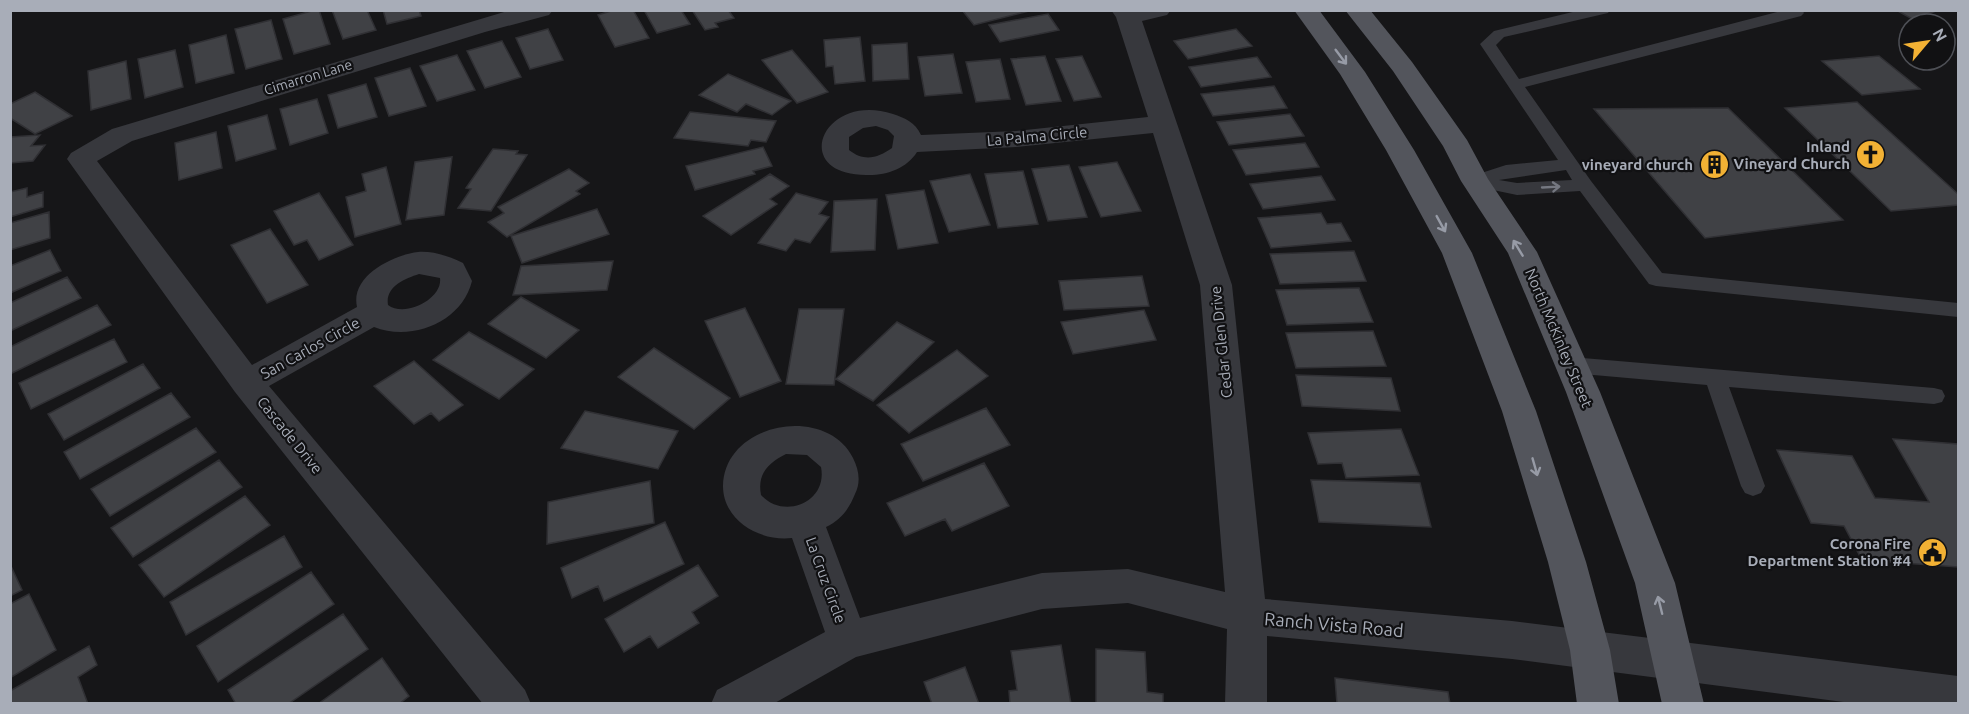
<svg xmlns="http://www.w3.org/2000/svg" width="1969" height="714" font-family="Ubuntu,sans-serif">
<rect width="100%" height="100%" fill="#161618"/>
<!-- building -->
<path fill="#404145" stroke="#303034" stroke-width="1.5" d="M315,10H319L330,44L294,54L283,19Z
M332,10H367L376,30L343,39Z
M383,10H419L421,16L387,24Z
M614,10H633L649,38L615,47L598,15Z
M644,10H681L690,24L657,33Z
M692,10H728L734,18L715,23L718,27L705,30Z
M962,10H1033L974,25Z
M1896,10H1938L1914,20Z
M1048,14L1059,30L1000,42L989,25Z
M271,20L282,59L246,69L235,29Z
M548,29L563,60L530,69L516,38Z
M1236,29L1252,46L1188,59L1174,41Z
M226,35L234,73L196,83L189,45Z
M860,37L865,81L835,84L833,66L826,67L824,40Z
M502,41L521,77L485,88L467,51Z
M907,43L909,79L873,81L872,45Z
M175,50L183,87L145,98L138,59Z
M792,50L828,92L797,103L762,60Z
M953,54L962,93L925,96L918,57Z
M457,55L475,90L437,101L420,66Z
M1045,56L1061,101L1026,105L1011,59Z
M1082,56L1101,97L1074,101L1056,59Z
M1879,56L1920,89L1862,95L1822,61Z
M1257,57L1271,77L1201,87L1189,67Z
M1000,59L1010,99L976,102L966,62Z
M126,61L131,99L91,110L88,71Z
M410,68L426,106L389,116L375,78Z
M728,74L791,101L772,115L746,104L737,112L699,95Z
M366,84L377,117L338,128L328,95Z
M1274,86L1287,108L1213,116L1201,94Z
M35,92L72,116L35,134L10,118V104Z
M317,99L328,133L290,145L280,109Z
M1857,102L1958,194V205L1891,211L1785,108Z
M1728,108L1843,220L1705,238L1594,109Z
M690,112L776,121L766,142L751,140L748,146L674,138Z
M1290,114L1304,136L1229,145L1217,122Z
M267,115L276,149L236,161L228,126Z
M216,132L222,168L179,180L175,143Z
M40,135L31,146L45,145L33,161L10,163V137Z
M1305,143L1319,167L1246,175L1233,150Z
M763,147L772,166L753,171L755,174L695,190L686,166Z
M493,149L518,151L516,154L527,155L491,211L458,208L471,189L466,188Z
M452,157L444,215L406,220L415,162Z
M1117,162L1141,211L1101,217L1079,167Z
M1069,165L1087,217L1048,221L1032,169Z
M386,167L401,224L355,237L346,197L366,191L362,174Z
M569,169L589,183L576,191L580,194L507,237L488,222L504,213L498,207Z
M1023,171L1038,224L998,228L985,174Z
M770,174L789,186L770,199L777,204L731,235L703,216Z
M970,174L990,225L949,232L930,181Z
M1321,176L1335,200L1263,209L1250,184Z
M27,188V197L43,192V207L10,217V192Z
M924,190L938,243L898,249L886,195Z
M319,193L353,245L319,260L307,240L294,245L274,211Z
M796,193L828,202L819,214L829,217L810,243L795,239L786,251L758,243Z
M877,199L875,250L831,252L834,201Z
M597,209L609,234L522,263L511,236Z
M49,212L50,238L10,250V223Z
M1321,213L1327,224L1341,223L1351,241L1271,248L1258,218Z
M270,229L308,285L267,303L231,245Z
M50,250L61,271L10,293V266Z
M1354,251L1366,281L1280,284L1270,254Z
M613,261L607,290L513,295L521,266Z
M1142,276L1149,306L1064,310L1059,281Z
M67,277L81,298L10,331V303Z
M1359,288L1373,322L1287,325L1276,290Z
M521,297L579,330L546,358L488,324Z
M97,305L111,325L10,374V347Z
M745,308L781,381L740,397L705,321Z
M799,309H844L834,385L786,384Z
M1144,310L1156,340L1073,354L1061,322Z
M897,322L934,342L873,401L836,379Z
M1373,331L1386,366L1296,368L1286,333Z
M469,332L534,369L499,399L433,360Z
M114,339L127,362L31,409L19,383Z
M654,348L730,398L694,429L618,377Z
M957,350L988,376L909,433L877,405Z
M414,361L463,405L439,421L431,413L414,424L374,386Z
M143,364L160,388L64,440L48,414Z
M1296,375L1391,378L1400,411L1302,406Z
M171,393L190,417L80,479L64,452Z
M986,408L1010,445L923,481L901,444Z
M585,411L678,431L658,469L561,448Z
M196,428L216,452L110,516L91,489Z
M1401,429L1419,475L1346,478L1342,463L1318,464L1308,433Z
M1893,439L1958,444V567L1862,560L1844,526L1811,523L1777,450L1852,456L1875,498L1929,502Z
M219,460L242,487L133,557L111,528Z
M984,463L1009,506L952,531L945,519L905,536L887,503Z
M1311,480L1420,483L1431,527L1319,522Z
M650,481L654,523L547,544L548,502Z
M245,496L270,525L164,597L139,565Z
M665,522L684,564L604,601L598,586L572,598L561,568Z
M284,536L302,567L186,635L170,602Z
M10,564L22,590L10,596Z
M698,565L718,596L692,612L699,623L658,648L650,636L624,652L605,619Z
M311,572L334,604L218,682L197,646Z
M29,594L56,650L10,678V604Z
M343,614L368,649L288,704H236L228,690Z
M1061,645L1071,704H1010L1009,691L1017,690L1011,651Z
M89,646L97,665L78,677L88,704H10V691Z
M1096,649L1145,652L1147,692L1163,694V704H1096Z
M382,658L409,696L399,704H318Z
M965,667L979,704H932L924,682Z
M1335,678L1448,692L1450,704H1337Z"/>
<g fill="none" stroke-linecap="round" stroke-linejoin="round">
<!-- lane -->
<path fill="#37383d" fill-rule="evenodd" d="M1581,10H1610L1608,13L1504,37L1496,45L1519,79L1785,10H1802L1804,13L1801,16L1525,87L1591,181L1662,273L1958,303V317L1656,286L1649,284L1580,191L1517,195L1469,185L1466,181L1469,177L1506,165L1558,160L1480,44L1494,31ZM1566,170L1572,180L1517,183L1499,180Z
M1571,357L1934,388L1942,390L1945,396L1942,402L1934,404L1729,387L1765,486L1761,493L1753,496L1745,493L1741,486L1707,385L1571,373L1564,371L1560,365L1564,359Z"/>
<!-- street -->
<path fill="#37383d" fill-rule="evenodd" d="M511,10H553L549,15L485,32L132,141L97,161L252,365L357,307C350,276 393,255 418,252C433,251 449,256 463,263L472,281C462,322 412,342 374,327L269,386L525,690L531,704H483L235,392L67,159L71,153L112,129ZM419,274L440,278C443,299 405,318 388,305C385,287 404,279 419,274Z
M1111,10H1171L1167,15L1142,21L1232,285L1265,599L1512,621L1958,676V704H1859L1512,659L1267,636V704H1225L1227,629L1128,603L1042,609L856,657L773,704H711L717,690L825,632L792,538C761,542 723,521 723,486C724,422 826,404 853,458C859,470 861,482 855,494C849,509 841,520 826,527L860,618L1042,573L1128,569L1225,592L1200,285L1153,133L1016,147L917,152C907,168 888,175 869,175C788,177 821,91 893,114C905,118 915,122 921,135L1016,131L1148,117L1116,17ZM876,126L888,130L894,136L892,148C878,158 864,162 849,150V137L863,128ZM786,454L807,455L821,467C828,503 783,520 761,495C757,474 768,463 786,454Z"/>
<!-- primary -->
<path fill="#53555c" fill-rule="evenodd" d="M1294,10H1319L1365,72L1414,150L1472,253L1536,411L1586,562L1610,650L1619,704H1577L1570,650L1548,562L1502,411L1442,253L1386,150L1340,74Z
M1345,10H1370L1412,62L1467,140L1488,179L1537,252L1600,392L1675,583L1704,704H1662L1635,583L1566,392L1508,253L1461,181L1443,146L1393,71Z"/>
</g>
<!-- one-way arrows -->
<defs><path id="oneway-shaft" d="M-6 0H5M1.5-3L5.5 0L1.5 3" fill="none" stroke-width="1.6" stroke-linecap="round" stroke-linejoin="round" transform="scale(1.5)"/></defs>
<g stroke="#979ba6">
<use href="#oneway-shaft" transform="translate(1341 57) rotate(53)"/>
<use href="#oneway-shaft" transform="translate(1441 224) rotate(61)"/>
<use href="#oneway-shaft" transform="translate(1518 248) rotate(-121)"/>
<use href="#oneway-shaft" transform="translate(1535 467) rotate(74)"/>
<use href="#oneway-shaft" transform="translate(1660 605) rotate(-104)"/>
</g>
<use stroke="#757881" href="#oneway-shaft" transform="translate(1551 187) rotate(-3)"/>
<!-- icons -->
<defs>
<symbol id="church-disc" viewBox="-11 -11 22 22"><circle r="9.5" fill="#f2b134" stroke="#111113"/><path d="M-1.2-6h2.4v3.5h3.3v2.4h-3.3V6h-2.4V-.1h-3.3v-2.4h3.3Z" fill="#111"/></symbol>
<symbol id="building-disc" viewBox="-11 -11 22 22"><circle r="9.5" fill="#f2b134" stroke="#111113"/><path d="M-4-6H4V6H1V3H-1V6H-4ZM-2.5-4.3h1.7v1.8h-1.7ZM.8-4.3h1.7v1.8H.8ZM-2.5-1h1.7V.8h-1.7ZM.8-1h1.7V.8H.8Z" fill="#111"/></symbol>
<symbol id="civic-disc" viewBox="-11 -11 22 22"><circle r="9.5" fill="#f2b134" stroke="#111113"/><path d="M-.6-6.5H3V-4.5H.6V-3L4-1V1h2V6H-6V1h2V-1L-.6-3ZM-1.2 2.5V6h2.4V2.5Z" fill="#111"/></symbol>
</defs>
<g fill-rule="evenodd">
<use href="#church-disc" x="1854" y="138" width="33" height="33"/>
<use href="#building-disc" x="1698" y="148" width="33" height="33"/>
<use href="#civic-disc" x="1916" y="536" width="33" height="33"/>
</g>
<g text-anchor="middle" dominant-baseline="central" stroke-width="4.5" stroke-linejoin="round" paint-order="stroke">
<!-- far-street labels -->
<g font-size="14" fill="#a8adb8" stroke="#111113">
<text transform="translate(308 77) rotate(-17)">Cimarron Lane</text>
</g>
<!-- street labels -->
<g font-size="15" fill="#a8adb8" stroke="#111113">
<text transform="translate(1037 136) rotate(-5)">La Palma Circle</text>
<text transform="translate(1559 338) rotate(67)">North McKinley Street</text>
<text transform="translate(1221 342) rotate(-96)">Cedar Glen Drive</text>
<text transform="translate(310 348) rotate(-29)">San Carlos Circle</text>
<text transform="translate(290 435) rotate(51)">Cascade Drive</text>
<text transform="translate(826 580) rotate(70)">La Cruz Circle</text>
</g>
<!-- poi labels -->
<g font-size="15" font-weight="bold" fill="#a8adb8" stroke="#111113" text-anchor="end">
<text x="1850" y="146">Inland<tspan x="1850" dy="17">Vineyard Church</tspan></text>
<text x="1693" y="164">vineyard church</text>
<text x="1911" y="543">Corona Fire<tspan x="1911" dy="17">Department Station #4</tspan></text>
</g>
<!-- near-street labels -->
<g font-size="18" fill="#a8adb8" stroke="#111113">
<text transform="translate(1334 624) rotate(5)">Ranch Vista Road</text>
</g>
</g>
<!-- border -->
<rect width="1969" height="714" fill="none" stroke="#a8adb8" stroke-width="24"/>
<!-- north arrow -->
<g transform="translate(1927 42) rotate(61)"><circle r="28" fill="#111113" stroke="#4d4f55" stroke-width="1.5"/>
<path d="M0-4.5L10 22L0 15L-10 22Z" fill="#f2b134"/>
<text y="-9" font-size="16" font-weight="bold" text-anchor="middle" fill="#a8adb8">N</text>
</g>
</svg>
